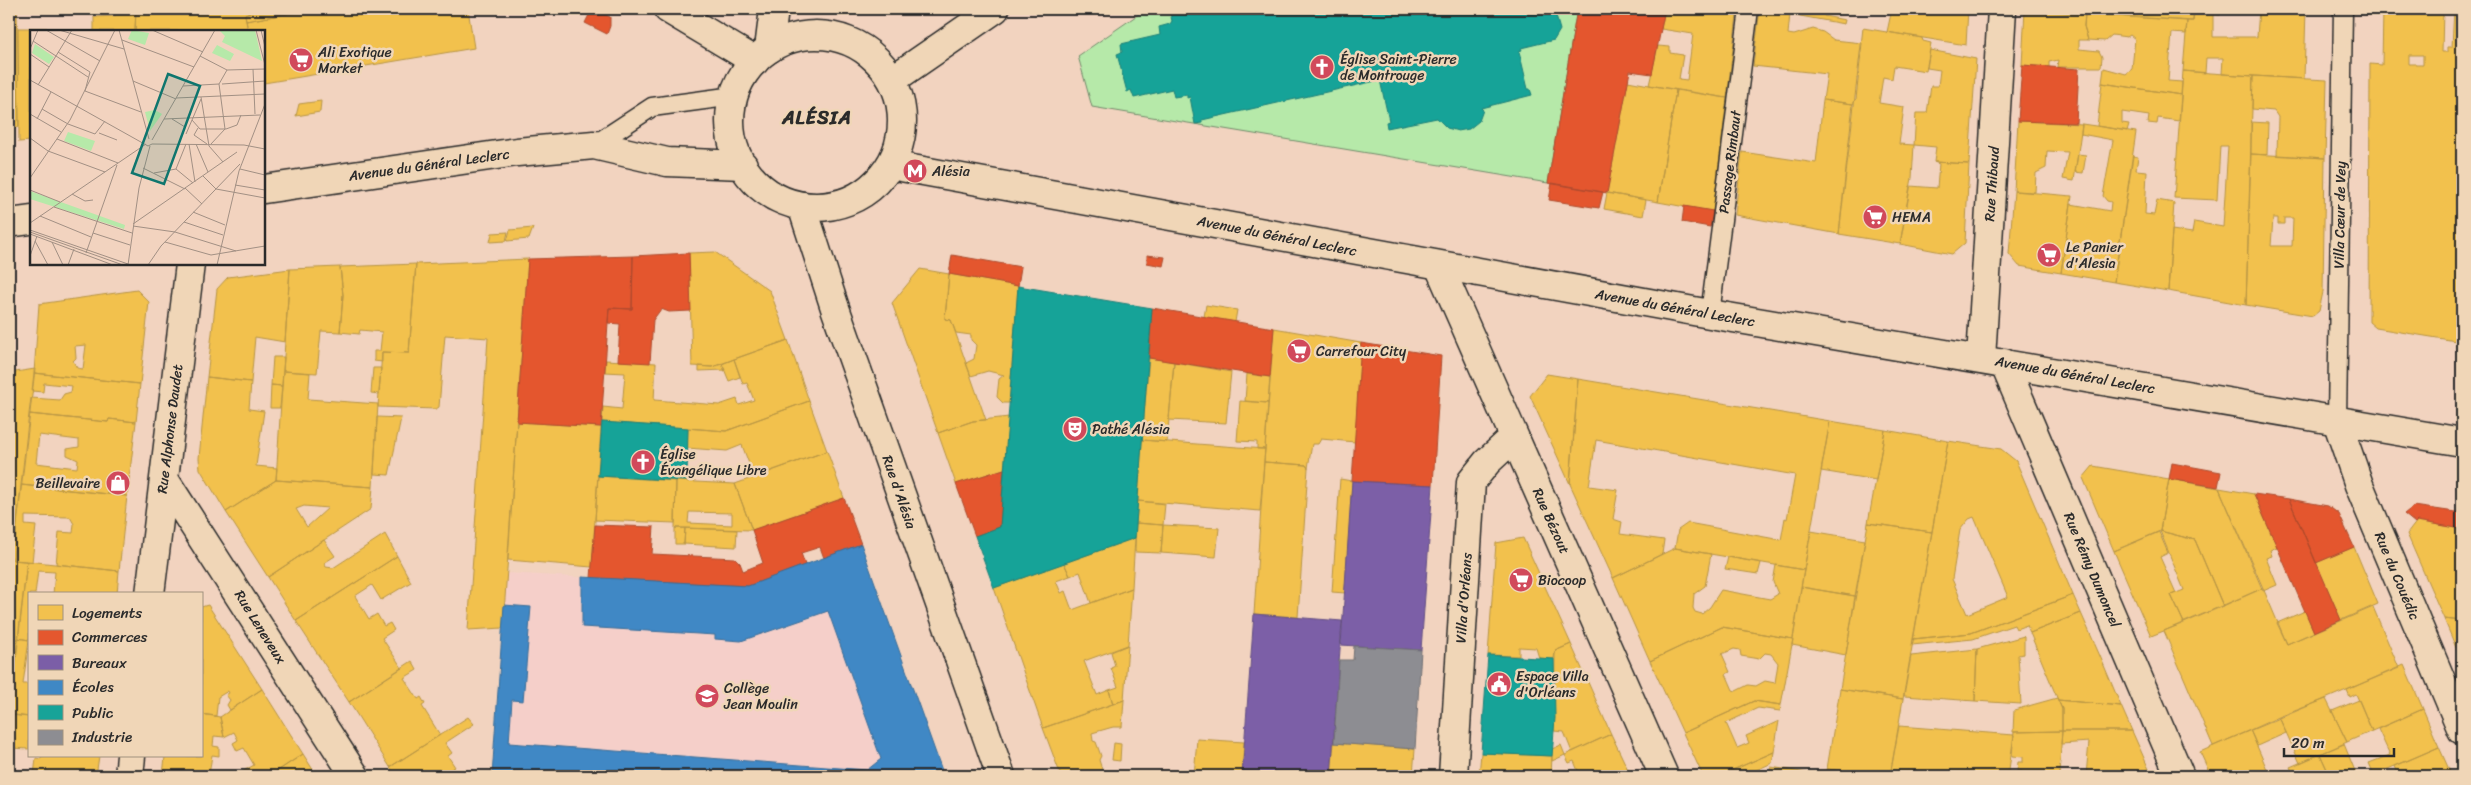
<svg xmlns="http://www.w3.org/2000/svg" width="2471" height="785" font-family="Sriracha,sans-serif">
<rect width="100%" height="100%" fill="#f2d3bf"/>
<filter id="ink" filterUnits="userSpaceOnUse"><feTurbulence type="fractalNoise" baseFrequency=".02" numOctaves="2"/><feDisplacementMap in="SourceGraphic" scale="10" xChannelSelector="R" yChannelSelector="G"/><feConvolveMatrix kernelMatrix="1 2 1 2 8 2 1 2 1" color-interpolation-filters="sRGB"/></filter>
<g filter="url(#ink)">
<!-- built -->
<path fill="#f5cfc9" d="M506,573L591,578L875,585L944,776H492Z"/>
<!-- green -->
<path fill="#b6e9a9" stroke="#708a6a" d="M1146,9H1577L1548,183L1092,107L1078,56Z"/>
<!-- homes -->
<path fill="#f2c14e" stroke="#b69444" fill-rule="evenodd" d="M9,9H17L19,127L9,128Z
M115,9H136L135,31H94V17L115,16Z
M136,9H259L245,14L248,31H135Z
M259,9H314L246,21L245,14Z
M314,9H468L474,48L264,83V31H248L246,21Z
M1665,9H1690L1737,15L1727,98L1649,85L1658,46L1670,47V53L1683,55L1679,79L1687,80L1693,34L1661,29Z
M1760,9L1790,14L1788,34L1794,35L1813,29L1823,32L1834,40L1862,43L1856,99L1853,104L1823,100L1827,74L1753,66Z
M1762,9H1825L1824,16L1845,20L1844,24Z
M1892,9H1968L1966,45L1887,32Z
M2036,9H2194L2193,21L2085,14Z
M2194,9H2220V15L2213,14V37H2257L2259,9H2306L2304,79L2222,74L2223,58H2206L2205,73L2183,71L2187,21H2193Z
M2383,9H2443L2442,52H2448V47H2452L2454,9H2462V342L2376,328L2369,322L2370,64L2382,65ZM2409,55H2423V64H2409Z
M2025,10L2085,14L2084,26L2088,40H2079V49L2099,51L2102,57L2101,67H2057L2058,60L2049,62V67L2022,65Z
M2085,14L2187,21L2186,34L2172,33L2168,81L2182,82L2181,95L2102,83L2104,68L2126,74L2132,69L2135,39L2130,35L2127,37L2112,35L2105,41L2088,40L2084,26Z
M18,28H47V31H31V141L19,142Z
M1863,28L1922,38L1923,41L1931,43L1926,71L1894,66L1892,79L1883,77L1879,103L1904,107L1899,144L1914,145L1912,178L1900,244L1839,234Z
M1930,50L1976,59L1969,164L1934,162L1936,147L1914,145L1916,113H1927L1931,86H1938L1940,70L1927,68Z
M2183,71L2253,76L2246,305L2168,291L2172,230L2192,233L2194,222L2223,227L2228,146H2220L2217,200L2174,198Z
M2253,76L2327,80L2325,158L2277,155L2278,117L2274,111L2252,109Z
M1628,81L1676,90L1658,202L1607,193Z
M2102,83L2181,95L2179,121L2158,118L2157,124L2148,123L2149,116L2122,112V123L2129,124L2127,131L2097,126Z
M1676,90L1727,98L1713,212L1658,202Z
M1823,100L1853,104L1839,234L1735,215L1742,152L1816,163Z
M321,101L320,112L296,116L299,104Z
M2018,121L2082,124L2074,181L2063,179L2068,152L2047,151L2046,168L2036,173L2035,192L2014,191Z
M2251,122L2268,123L2267,155L2251,154Z
M2082,124L2136,132L2114,282L2061,273L2071,204L2110,211L2111,202L2107,201L2103,196L2113,140L2081,134Z
M2078,154L2086,155L2083,173L2075,172Z
M2251,154L2325,158L2323,292L2319,311L2313,316L2246,305ZM2273,218H2278V224H2284V218H2293L2292,246H2271Z
M2133,156L2138,157L2136,170L2147,171L2145,214L2154,215L2157,200L2174,203L2168,291L2114,282Z
M1934,162L1969,164L1965,243L1952,254L1900,244L1910,186L1937,188L1939,164Z
M2014,191L2072,196L2061,273L2019,266L2009,254Z
M1607,193L1646,200L1643,216L1604,209Z
M533,228L529,239L507,241L510,230Z
M508,232L506,241L490,242L492,233Z
M715,252L770,291L788,340L712,367L692,366L689,253Z
M528,259L503,628L468,630L488,338L445,335L439,407L436,409L378,407L382,352L409,353L416,264Z
M416,264L409,353L382,352V362L374,361V351H380L382,332L360,330L359,334L340,332L343,295L340,267Z
M340,267L343,295L340,332L321,331L317,373L283,371L290,269Z
M290,269L285,342L255,337L251,382L207,377L217,289L228,277Z
M920,269L949,274L945,319L951,320L986,420L973,421L938,433L892,303Z
M949,274L1018,286L1009,403H1003L997,397L999,379L1004,375L988,371L971,376L966,363L974,359L976,345L971,340V335L956,333L951,320L945,319Z
M137,290L149,302L140,384L34,373L39,304ZM86,345L83,369L77,368L73,361L76,358L75,346Z
M1206,305L1237,310L1235,322L1204,317Z
M1274,328L1361,343L1355,442L1321,439L1318,444H1312L1308,468L1306,465L1264,462Z
M788,340L809,401L726,431L602,422L603,407L622,409L625,373L605,372L606,360L656,363L654,400L719,405L737,399L739,405L754,400L747,383L743,384L734,359Z
M273,357H284L282,386L271,385Z
M1149,358L1174,362L1167,442L1142,440Z
M734,359L740,377L729,381L722,364Z
M1174,362L1231,372L1226,423L1169,420Z
M722,364L725,370L699,371V366L712,367Z
M373,368H381L379,394L371,393Z
M35,369L13,560L27,561L10,715L9,373Z
M283,371L310,373L308,399L378,404L373,487L276,480Z
M34,373L140,384L136,422L109,419L108,422L29,414L31,398L60,400L64,394L71,392L72,386L44,383L43,392L32,391Z
M1247,374L1270,377L1268,403L1245,401Z
M1547,374L1578,379L1570,484L1530,396Z
M207,377L251,382L249,409L264,411L256,466L277,468L276,480L226,512L200,469L199,458Z
M1578,379L1830,421L1804,570L1675,548L1678,530L1688,523L1781,540L1785,518L1787,519L1795,475L1596,440L1589,486L1618,490L1613,519L1622,522L1620,534L1664,540L1662,554L1613,578L1570,484Z
M271,385L282,386L280,408H270Z
M809,401L827,451L754,477L742,445L727,451L687,448L688,428L726,431Z
M1240,401L1268,403L1265,449H1257V442L1237,441Z
M29,414L108,422L109,419L136,422L127,496L21,485ZM39,435L79,440V447L67,449V455L78,460L77,468L36,463Z
M377,417L401,418L389,475L374,474Z
M1009,417L1004,469L956,484L938,433L973,421Z
M1830,421L1885,430L1876,480L1821,471Z
M517,422L601,427L592,567L508,560Z
M1885,430L1948,441L1932,532L1868,523Z
M1142,440L1265,449L1260,511L1138,501Z
M1948,441L2001,449L2016,461L2073,595L1971,633L1913,639ZM1974,517L2008,597L1967,614L1952,579L1960,530L1969,519Z
M827,451L844,498L752,530L735,484Z
M1264,462L1306,465L1308,468L1298,617L1254,614Z
M2093,466L2169,479L2160,531L2114,551L2083,478Z
M598,476L676,481L675,523L595,520Z
M1340,479L1352,481L1345,593L1332,592Z
M2169,479L2219,488L2263,588L2223,606L2195,540L2160,531Z
M276,480L373,487L371,509L268,577L226,512ZM304,506L328,508L307,527L296,509Z
M676,481L735,484L752,530L675,528ZM689,512L732,513V525L688,523Z
M21,485L127,496L119,571L56,564L59,532L73,533L74,524L70,517L25,516V525L36,526L32,562L13,560Z
M2219,488L2254,494L2277,547L2270,550L2272,556L2266,558L2277,585L2263,591Z
M1138,501L1165,504L1163,525L1136,523Z
M2417,521L2462,529V621L2444,619L2407,534Z
M1136,523L1163,525L1161,553L1135,552Z
M1868,523L1932,532L1903,699L1840,689Z
M1163,525L1219,528L1216,557L1161,553Z
M675,528H685L684,544H675Z
M685,528L737,530L736,547L684,544Z
M1811,531L1865,540L1855,596L1801,587Z
M2160,531L2195,540L2223,606L2184,623L2171,595L2184,590Z
M2159,532L2168,553L2160,557L2176,593L2171,595L2184,623L2151,636L2114,551Z
M385,534L397,556L296,621L268,577L324,540L335,556L324,563L326,567L333,568Z
M1135,538L1132,588L1091,603L1080,572L1070,576L1064,563Z
M1523,538L1571,644L1555,651L1554,659L1539,658L1536,648L1519,647V656L1488,655L1496,543Z
M2354,547L2378,604L2341,620L2316,563Z
M1675,548L1711,554L1705,586L1694,594L1693,608L1695,612L1702,614L1710,607L1721,590L1770,599L1778,594L1773,582L1776,565L1804,570L1793,639L1722,627L1650,661L1613,578Z
M397,556L411,582L381,600L372,585L355,596L369,619L377,614L384,626L390,623L394,630L382,638L402,668L349,702L296,621Z
M1728,557L1761,563L1758,574L1725,569Z
M27,561L119,571L117,594H53L55,572L38,571L35,594H29V640L18,638Z
M1064,563L1070,576L1056,581L1061,593L1065,591L1072,610L1132,588L1128,645L1084,661L1097,695L1109,690L1113,704L1043,728L994,588Z
M1801,587L1855,596L1846,655L1792,645Z
M2263,588L2287,644L2373,607L2399,668L2213,746L2164,631Z
M2073,595L2081,613L2030,633L2027,625L2016,629L2014,625L1973,639L1912,645L1913,639L1971,633Z
M208,605L262,689L230,710L227,705L230,700L226,695L229,693L228,691L218,697L216,716L201,714V607Z
M2305,611L2314,632L2287,644L2277,623Z
M2081,613L2100,656L2121,706L2058,700L2030,633Z
M2444,619L2462,621V662Z
M1722,627L1793,639L1781,705L1754,701L1683,733L1650,661ZM1734,649L1740,650L1741,656L1759,659L1765,653L1771,654L1778,663L1775,683L1765,681L1756,686L1748,685L1736,691L1733,690L1726,674L1730,672L1722,654Z
M2024,636V654L2018,655L2021,704L1975,701L1977,649Z
M18,638L29,640L23,684H29V717L10,715Z
M1571,644L1611,734L1572,752L1564,732L1554,731L1555,651Z
M1128,645L1124,700L1113,704L1109,690L1118,687L1111,668L1115,666L1111,652Z
M1977,649L1975,701L1904,696L1911,656Z
M412,661L417,670L404,678L418,699L421,697L425,704L422,706L440,735L390,767L349,702Z
M2404,665L2423,709L2372,731L2356,694L2350,697L2347,690Z
M262,689L303,754L270,776H235L254,765L244,748L237,751L233,743L238,740L234,732L224,737L220,717Z
M1840,689L1903,699L1890,776L1827,769Z
M2057,698L2062,709V731L2013,732L2014,710Z
M2326,699L2347,742L2300,763L2279,717Z
M1124,700L1122,727H1113L1092,733L1093,741L1096,742L1101,756L1099,760L1104,776H1061L1043,728Z
M2058,700L2121,706L2132,731H2062V709Z
M2359,700L2372,731L2347,742L2332,711Z
M1754,701L1781,705L1780,711L1758,708L1726,723L1737,748L1749,743L1746,736L1779,721L1774,752L1719,776H1703L1683,733Z
M2423,709L2439,747L2374,775L2369,763L2390,755L2378,729Z
M9,714L29,717V749L11,748L10,776Z
M201,714L220,717L224,737L214,736L213,746L219,747V756L212,755L209,775L223,776H163L165,756H201Z
M468,717L474,724L445,743L452,753L448,756L455,767L448,771L452,776H396L390,767Z
M2279,717L2286,733L2257,746L2250,730Z
M1899,726L2014,735L2008,776H1890Z
M2250,730L2270,776H2211L2200,752Z
M2062,731L2059,776H2021L2022,771H2017L2018,762H2023V757L2012,756L2014,732Z
M2062,731H2132L2152,776H2086L2089,742L2061,744Z
M1611,734L1631,776H1580L1574,761L1569,763L1565,755Z
M1197,739L1244,742L1242,776H1194Z
M1114,743L1121,744L1120,761L1112,760Z
M1334,743L1415,749L1413,776H1331Z
M2344,744L2357,776H2330L2320,754Z
M1561,745L1565,755L1552,761V749Z
M2439,747L2452,776H2399L2395,766Z
M1774,752L1772,763L1750,773L1752,776H1719Z
M1481,753L1552,756L1551,776H1479Z
M303,754L317,776H270Z
M2320,754L2330,776H2294L2290,767Z
M41,756H99L96,776H34L36,758L41,759Z
M1771,767L1825,776H1769Z
M1827,769L1877,776H1825Z"/>
<!-- shops -->
<path fill="#e4572e" stroke="#ac4a2d" d="M1577,9H1665L1652,74L1630,71L1607,193L1548,183Z
M596,10L610,17V26L607,34L585,23L589,15Z
M2022,65L2079,69L2076,123L2018,121Z
M1552,183L1603,192L1599,208L1549,200Z
M1684,206L1713,211L1710,227L1682,222Z
M689,253L691,311L669,312L661,309L653,320L650,363L618,361L620,324L608,323L609,308L632,309L633,256Z
M952,255L1021,267L1018,286L949,274Z
M1147,255L1165,257L1163,266L1147,263Z
M633,256L632,309L609,308L601,427L517,422L528,259Z
M1152,308L1274,328L1270,377L1149,358Z
M1361,343L1441,356L1433,485L1352,481Z
M2172,463L2221,472L2218,487L2169,479Z
M1004,469L1000,527L975,536L956,484Z
M2254,494L2289,499L2341,620L2314,632Z
M844,498L861,544L824,558L820,547L801,553L805,565L748,586L591,578L595,525L654,527L652,554L735,558L740,563L743,571L763,563L752,530Z
M2289,499L2328,506L2339,514L2354,547L2316,563Z
M2414,506L2462,513V529L2417,521L2415,523L2404,514Z"/>
<!-- offices -->
<path fill="#7b5ea7" stroke="#634f82" d="M1352,481L1433,485L1421,650L1341,645Z
M1254,614L1342,621L1331,776H1242Z"/>
<!-- schools -->
<path fill="#3f88c5" stroke="#396c97" d="M861,544L944,776H492L504,605L531,607L523,701L512,700L509,743L867,770L881,759L828,611L741,641L715,639V635L582,627V577L748,586Z"/>
<!-- public -->
<path fill="#17a398" stroke="#1d7f77" d="M1169,9H1543L1556,16L1560,30L1554,40L1521,48L1522,50L1519,51L1528,89H1530L1532,95L1481,108L1483,110L1479,121L1469,129L1458,131L1447,128L1437,118L1387,128L1386,122L1389,121L1380,80L1202,120V123L1195,124L1190,97L1187,98V95L1174,97L1172,89L1134,98L1131,90L1127,92L1117,54L1122,52L1121,44L1160,35L1159,27L1170,24L1172,21Z
M1018,286L1152,308L1135,538L994,588L975,536L1000,527Z
M602,422L688,428L687,481L598,476Z
M1488,655L1554,659L1555,718L1552,756L1481,753Z"/>
<!-- industry -->
<path fill="#8d8d92" stroke="#707073" d="M1354,646L1421,650L1415,749L1334,743L1339,660H1353Z"/>
<g fill="none" stroke-linecap="round" stroke-linejoin="round">
<defs>
<path id="lane" d="M594,145L652,107L734,96
M1710,314L1749,9
M2337,421L2343,9"/>
<path id="street" d="M1439,266L1664,776
M1981,359L2002,9
M2004,363L2180,776
M2337,421L2359,485L2462,730
M164,479L355,776
M150,594L190,264
M129,776L131,756
M1453,776L1471,482L1487,462L1514,437"/>
<path id="secondary" d="M668,9L755,61
M769,49L774,9
M802,206L835,308L1001,776"/>
<path id="primary" d="M730 121a86 86 0 1 1 172 0a86 86 0 1 1-172 0Z
M892,80L995,9
M890,165L1710,314L2462,442
M264,189L517,152L594,145L667,162L743,165
M9,223L31,220"/>
</defs>
<!-- lane casing -->
<use href="#lane" stroke="#2b2b2b" stroke-width="21"/>
<!-- street casing -->
<use href="#street" stroke="#2b2b2b" stroke-width="31"/>
<!-- secondary casing -->
<use href="#secondary" stroke="#2b2b2b" stroke-width="31"/>
<!-- primary casing -->
<use href="#primary" stroke="#2b2b2b" stroke-width="31"/>
<!-- lane -->
<use href="#lane" stroke="#f0d6b7" stroke-width="18"/>
<!-- street -->
<use href="#street" stroke="#f0d6b7" stroke-width="28"/>
<!-- secondary -->
<use href="#secondary" stroke="#f0d6b7" stroke-width="28"/>
<!-- primary -->
<use href="#primary" stroke="#f0d6b7" stroke-width="28"/>
</g>
</g>
<!-- icons -->
<defs>
<symbol id="supermarket-disc" viewBox="-11 -11 22 22"><circle r="9.5" fill="#d1495b" stroke="#f0d6b7"/><path d="M-6-5.5h2.5l.6 2H6L4.5 2H-2.5L-4.4-4H-6ZM-1.5 3.2a1.3 1.3 0 1 0 .1 0ZM3 3.2a1.3 1.3 0 1 0 .1 0Z" fill="#fff"/></symbol>
<symbol id="church-disc" viewBox="-11 -11 22 22"><circle r="9.5" fill="#d1495b" stroke="#f0d6b7"/><path d="M-1.2-6h2.4v3.5h3.3v2.4h-3.3V6h-2.4V-.1h-3.3v-2.4h3.3Z" fill="#fff"/></symbol>
<symbol id="metro-disc" viewBox="-11 -11 22 22"><circle r="9.5" fill="#d1495b" stroke="#f0d6b7"/><path d="M-5.5 5V-5H-3L0 0L3-5H5.5V5H3V-.5L0 4L-3-.5V5Z" fill="#fff"/></symbol>
<symbol id="theatre-disc" viewBox="-11 -11 22 22"><circle r="9.5" fill="#d1495b" stroke="#f0d6b7"/><path d="M-5-5.5Q0-4 5-5.5V0Q5 5 0 6Q-5 5-5 0ZM-3.3-2.5H-1v1.5H-3.3ZM1-2.5H3.3v1.5H1ZM-2.8 1Q0 5.5 2.8 1Z" fill="#fff"/></symbol>
<symbol id="shop-disc" viewBox="-11 -11 22 22"><circle r="9.5" fill="#d1495b" stroke="#f0d6b7"/><path d="M-5-2.5h2.3a2.7 3.5 0 0 1 5.4 0H5L5.5 6h-11ZM-1.5-2.5h3a1.5 2.3 0 0 0-3 0Z" fill="#fff"/></symbol>
<symbol id="civic-disc" viewBox="-11 -11 22 22"><circle r="9.5" fill="#d1495b" stroke="#f0d6b7"/><path d="M-.6-6.5H3V-4.5H.6V-3L4-1V1h2V6H-6V1h2V-1L-.6-3ZM-1.2 2.5V6h2.4V2.5Z" fill="#fff"/></symbol>
<symbol id="school-disc" viewBox="-11 -11 22 22"><circle r="9.5" fill="#d1495b" stroke="#f0d6b7"/><path d="M0-5L7-2L0 1L-7-2ZM-4 1L0 2.5L4 1V4Q0 6-4 4Z" fill="#fff"/></symbol>
</defs>
<g fill-rule="evenodd">
<use href="#supermarket-disc" x="287" y="46" width="28" height="28"/>
<use href="#church-disc" x="1308" y="53" width="28" height="28"/>
<use href="#metro-disc" x="901" y="157" width="28" height="28"/>
<use href="#supermarket-disc" x="1861" y="203" width="28" height="28"/>
<use href="#supermarket-disc" x="2035" y="241" width="28" height="28"/>
<use href="#supermarket-disc" x="1285" y="337" width="28" height="28"/>
<use href="#theatre-disc" x="1061" y="415" width="28" height="28"/>
<use href="#church-disc" x="629" y="448" width="28" height="28"/>
<use href="#shop-disc" x="104" y="469" width="28" height="28"/>
<use href="#supermarket-disc" x="1507" y="566" width="28" height="28"/>
<use href="#civic-disc" x="1485" y="670" width="28" height="28"/>
<use href="#school-disc" x="693" y="682" width="28" height="28"/>
</g>
<g text-anchor="middle" dominant-baseline="central" stroke-width="5" stroke-linejoin="round" paint-order="stroke">
<!-- poi labels -->
<g font-size="14" fill="#2b2b2b" stroke="#f0d6b7" text-anchor="start">
<text x="318" y="52">Ali Exotique<tspan x="318" dy="16">Market</tspan></text>
<text x="1340" y="59">Église Saint-Pierre<tspan x="1340" dy="16">de Montrouge</tspan></text>
<text x="932" y="171">Alésia</text>
<text x="1892" y="217">HEMA</text>
<text x="2066" y="247">Le Panier<tspan x="2066" dy="16">d'Alesia</tspan></text>
<text x="1316" y="351">Carrefour City</text>
<text x="1092" y="429">Pathé Alésia</text>
<text x="660" y="454">Église<tspan x="660" dy="16">Évangélique Libre</tspan></text>
<text x="100" y="483" text-anchor="end">Beillevaire</text>
<text x="1538" y="580">Biocoop</text>
<text x="1516" y="676">Espace Villa<tspan x="1516" dy="16">d'Orléans</tspan></text>
<text x="724" y="688">Collège<tspan x="724" dy="16">Jean Moulin</tspan></text>
</g>
<!-- street labels -->
<g font-size="14" fill="#2b2b2b" stroke="#f0d6b7">
<text transform="translate(1730 162) rotate(-83)">Passage Rimbaut</text>
<text transform="translate(429 165) rotate(-8)">Avenue du Général Leclerc</text>
<text transform="translate(1992 184) rotate(-86)">Rue Thibaud</text>
<text transform="translate(2340 215) rotate(-89)">Villa Cœur de Vey</text>
<text transform="translate(1277 236) rotate(11)">Avenue du Général Leclerc</text>
<text transform="translate(1675 308) rotate(10)">Avenue du Général Leclerc</text>
<text transform="translate(2075 375) rotate(10)">Avenue du Général Leclerc</text>
<text transform="translate(170 429) rotate(-83)">Rue Alphonse Daudet</text>
<text transform="translate(899 492) rotate(71)">Rue d'Alésia</text>
<text transform="translate(1551 521) rotate(66)">Rue Bézout</text>
<text transform="translate(2092 570) rotate(67)">Rue Rémy Dumoncel</text>
<text transform="translate(2397 576) rotate(67)">Rue du Couédic</text>
<text transform="translate(1464 598) rotate(-86)">Villa d'Orléans</text>
<text transform="translate(260 627) rotate(58)">Rue Leneveux</text>
</g>
<!-- district labels -->
<g font-size="19" font-weight="bold" letter-spacing="1" fill="#2b2b2b" stroke="#f0d6b7">
<text x="817" y="117">ALÉSIA</text>
</g>
</g>
<!-- overview -->
<g transform="translate(30 30)">
<rect width="235" height="235" fill="#f2d3bf"/>
<path d="M102,0L119,3L115,15L98,9ZM189,0H225L232,31L192,12L195,6ZM5,14L24,27L19,34L2,23ZM187,15L204,24L200,31L182,23ZM125,80L132,84L120,101L115,82ZM38,102L65,111L61,121L34,111ZM0,161L95,195L94,199L0,169Z" fill="#b6e9a9"/>
<path fill="none" stroke="#a29084" stroke-width="1" d="M16,0L70,31M29,0L94,19M89,0L119,109M122,0L173,22M226,0L235,35M231,0L235,17M92,10L164,37M3,11L26,26M0,19L8,0M28,22L60,42L55,61L111,82M0,24L19,37M26,26L58,47M170,26L197,40M223,39L225,84M0,50L118,116L122,114M103,51L146,69M192,54L235,51M8,55L42,0M153,56L189,54M171,67L179,116L193,132M146,68L235,64M12,79L38,94L65,104L75,91M0,84L31,102M7,89L21,62M134,89L230,85M142,89L155,97M162,90L170,99H196L207,95L211,85M168,98L164,105L177,114M195,99L189,54L197,40L235,39M69,103L87,110M156,104L171,69M0,108L18,121L75,142M27,109L88,133M122,110L185,0M122,114L214,115L235,119M159,114L165,152M166,114L178,142M181,114L195,99M113,138L155,159M146,139L156,114M146,139L163,153M210,139L235,145M124,143L146,139M173,146L186,159L235,168M0,148L40,90L85,0M205,155L235,160M155,158L172,174M0,160L30,172M42,164L55,171L63,170M24,177L102,203M163,182L195,195M10,186L61,207M154,192L193,205M0,193L116,114M103,194L207,122M103,196L145,202L206,221M0,200L98,234M0,202L93,235M63,203L100,215M0,204L83,235M5,211L18,235M22,212L33,235M135,212L181,225L235,216M56,223L87,135M0,226L7,206M38,235L44,219M98,235L109,158L120,116M118,235L131,216L210,134M187,235L209,141L235,74"/>
<path fill="#0f766e" fill-opacity="0.15" stroke="#0f766e" stroke-width="2.5" d="M138,44L170,56L134,154L102,143Z"/>
<rect width="235" height="235" fill="none" stroke="#2b2b2b" stroke-width="2.5"/>
</g>
<!-- margin -->
<rect width="2471" height="785" fill="none" stroke="#f0d6b7" stroke-width="30"/>
<rect x="15" y="15" width="2441" height="755" fill="none" stroke="#2b2b2b" stroke-width="2" filter="url(#ink)"/>
<!-- legend -->
<rect x="28" y="592" width="175" height="165" fill="#f0d6b7" stroke="#a1927f"/>
<rect x="38" y="605" width="25" height="15" fill="#f2c14e" stroke="#a1927f"/>
<text x="72" y="618" font-size="15" fill="#2b2b2b">Logements</text>
<rect x="38" y="630" width="25" height="15" fill="#e4572e" stroke="#a1927f"/>
<text x="72" y="642" font-size="15" fill="#2b2b2b">Commerces</text>
<rect x="38" y="655" width="25" height="15" fill="#7b5ea7" stroke="#a1927f"/>
<text x="72" y="668" font-size="15" fill="#2b2b2b">Bureaux</text>
<rect x="38" y="680" width="25" height="15" fill="#3f88c5" stroke="#a1927f"/>
<text x="72" y="692" font-size="15" fill="#2b2b2b">Écoles</text>
<rect x="38" y="705" width="25" height="15" fill="#17a398" stroke="#a1927f"/>
<text x="72" y="718" font-size="15" fill="#2b2b2b">Public</text>
<rect x="38" y="730" width="25" height="15" fill="#8d8d92" stroke="#a1927f"/>
<text x="72" y="742" font-size="15" fill="#2b2b2b">Industrie</text>
<!-- scale -->
<path d="M2284 748v8h110v-8" fill="none" stroke="#2b2b2b" stroke-width="2.5"/>
<text x="2291" y="748" font-size="15" fill="#2b2b2b" stroke="#f0d6b7" stroke-width="4" paint-order="stroke">20 m</text>
</svg>
